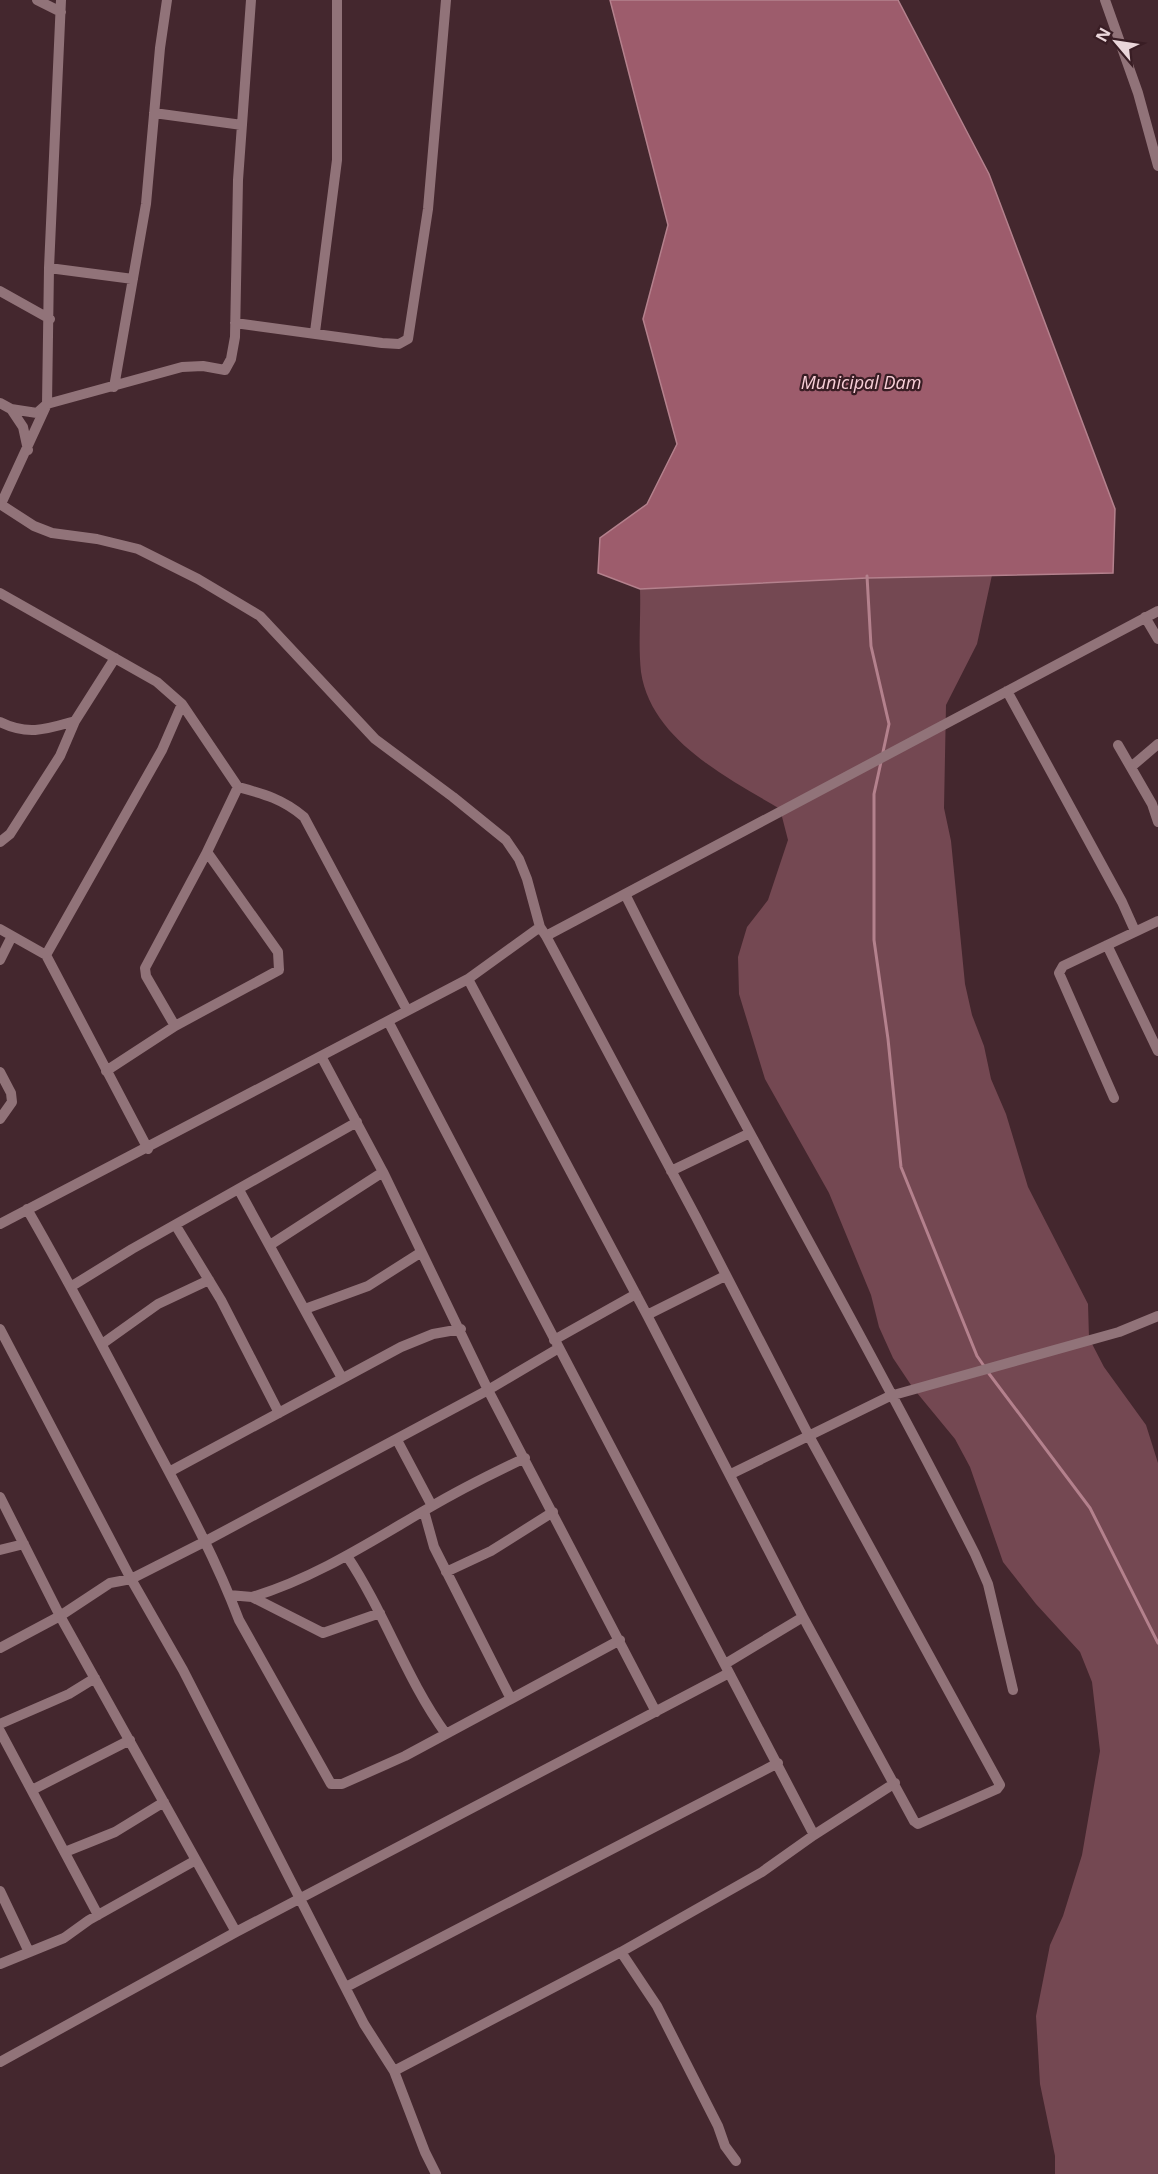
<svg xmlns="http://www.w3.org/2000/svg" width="1158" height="2174" font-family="'Open Sans',sans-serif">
<rect width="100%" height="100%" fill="#44272e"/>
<!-- green -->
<path fill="#744852" d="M992,575L977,644L946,705L944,808L951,841L965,984L972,1015L984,1046L991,1079L1006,1114L1028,1187L1088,1304L1089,1338L1104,1367L1146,1425L1158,1463V2174H1055V2156L1040,2084L1036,2016L1050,1945L1063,1916L1082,1855L1100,1751L1092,1682L1080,1652L1036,1604L1003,1562L970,1467L955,1439L913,1388L893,1358L879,1327L871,1295L829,1193L765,1079L739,994L738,957L747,927L768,900L788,840L780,809C728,778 651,740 641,672C638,645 641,616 640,589L867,578Z"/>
<!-- water -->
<path fill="#9d5c6c" stroke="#b4818d" stroke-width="1.5" d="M610,0H898L989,174L1115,509L1113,573L867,578L640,589L598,573L600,538L647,504L677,444L643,319L668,225Z"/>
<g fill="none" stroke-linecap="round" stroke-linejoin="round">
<!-- stream -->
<path stroke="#b4818d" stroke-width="3" d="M867,576L871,646L889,724L883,752
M881,762L874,794V940L888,1039L901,1167L977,1356L984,1366
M987,1371L1090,1508L1158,1643"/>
<!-- street -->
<path stroke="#917379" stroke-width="10" d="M37,0L61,12
M1105,0L1138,93L1158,166
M154,113L242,125
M49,268L133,279
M0,291L50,319
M235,323L382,343L399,344L408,339L428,209L446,0
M315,332L337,160V0
M114,387L146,204L160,48L167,0
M0,403L11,409L37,413L47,404L182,367L203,366L225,370L231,359L235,337L238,180L251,0
M11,409L23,427L28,450
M0,504L34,526L52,533L97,539L138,549L198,579L260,616L375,739L453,797L506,840L519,859L527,879L540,927
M1,504L47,404L49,268L61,0
M0,593L157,682L182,704L238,787C264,794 283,799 304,817L407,1010
M1145,617L1158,639
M1007,691L1122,902L1135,931
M0,722C28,736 47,729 75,721
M1118,745L1152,804L1158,822
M1131,767L1158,744
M0,842L10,834L60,756L75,721L115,658
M625,894C736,1117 863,1332 975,1554L988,1584L1013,1690
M0,929L46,955L148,1149
M1107,945L1158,1051
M46,955L162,750L182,704
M0,960L12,936
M468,979L647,1315L803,1617L914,1821L918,1824L997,1789L1000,1785L809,1436L696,1217L546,936
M388,1021L814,1835
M175,1026L146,976L145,968L207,852
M321,1056L383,1172L488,1390L656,1712
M106,1071L175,1026L279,970L278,952L207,852L238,787
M0,1072L11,1093L12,1102L0,1119
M1114,1098L1059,973L1063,966L1158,921
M671,1171L750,1133
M239,1190L342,1378
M27,1209C71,1285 112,1364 153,1442C184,1500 216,1559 239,1620L331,1784H342L405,1756L511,1699
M0,1224L468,979L540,927L546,936L1158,611
M176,1226L221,1300L279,1413
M270,1245L383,1172
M72,1286L132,1249L357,1122
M305,1309L368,1286L420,1253
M647,1315L725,1276
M0,1329L131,1579L183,1670L364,2024L394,2071L425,2152L436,2174
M554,1340L636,1294
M102,1344L158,1304L209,1280
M397,1440L432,1506
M169,1472L401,1347L433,1334L461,1329
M731,1474L890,1396L1119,1332L1158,1316
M0,1497L60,1616L236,1932
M424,1511L434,1547L511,1699L620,1640
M0,1550L24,1544
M347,1556C385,1613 406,1679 446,1734
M446,1572L491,1551L553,1512
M229,1595L252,1597L323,1633L380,1613
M252,1597C315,1578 370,1542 427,1509C459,1490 491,1474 525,1458
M0,1648L60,1616L110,1583L131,1579L204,1542L488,1390L559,1348
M725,1664L803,1617
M0,1724L69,1694L95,1678
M0,1731L98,1915
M32,1790L130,1740
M65,1852L115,1832L164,1802
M0,1891L29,1952
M621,1952L657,2006L718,2126L725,2146L736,2161
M0,1964L64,1938L89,1920L196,1860
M346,1987L778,1763
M0,2062L236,1932L729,1673
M394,2071L621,1952L762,1872L814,1835L895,1783"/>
</g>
<g text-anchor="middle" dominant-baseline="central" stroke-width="4.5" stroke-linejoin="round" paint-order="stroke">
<!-- water labels -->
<g font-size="18" font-style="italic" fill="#f8cfd8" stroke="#391d24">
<text x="861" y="382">Municipal Dam</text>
</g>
</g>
<!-- north arrow -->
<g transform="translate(1116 42) rotate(299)" stroke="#391d24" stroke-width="4.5" paint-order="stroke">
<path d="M0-4.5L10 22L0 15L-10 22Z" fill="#ead6da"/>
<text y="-9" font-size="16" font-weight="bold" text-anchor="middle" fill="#ead6da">N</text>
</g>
</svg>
